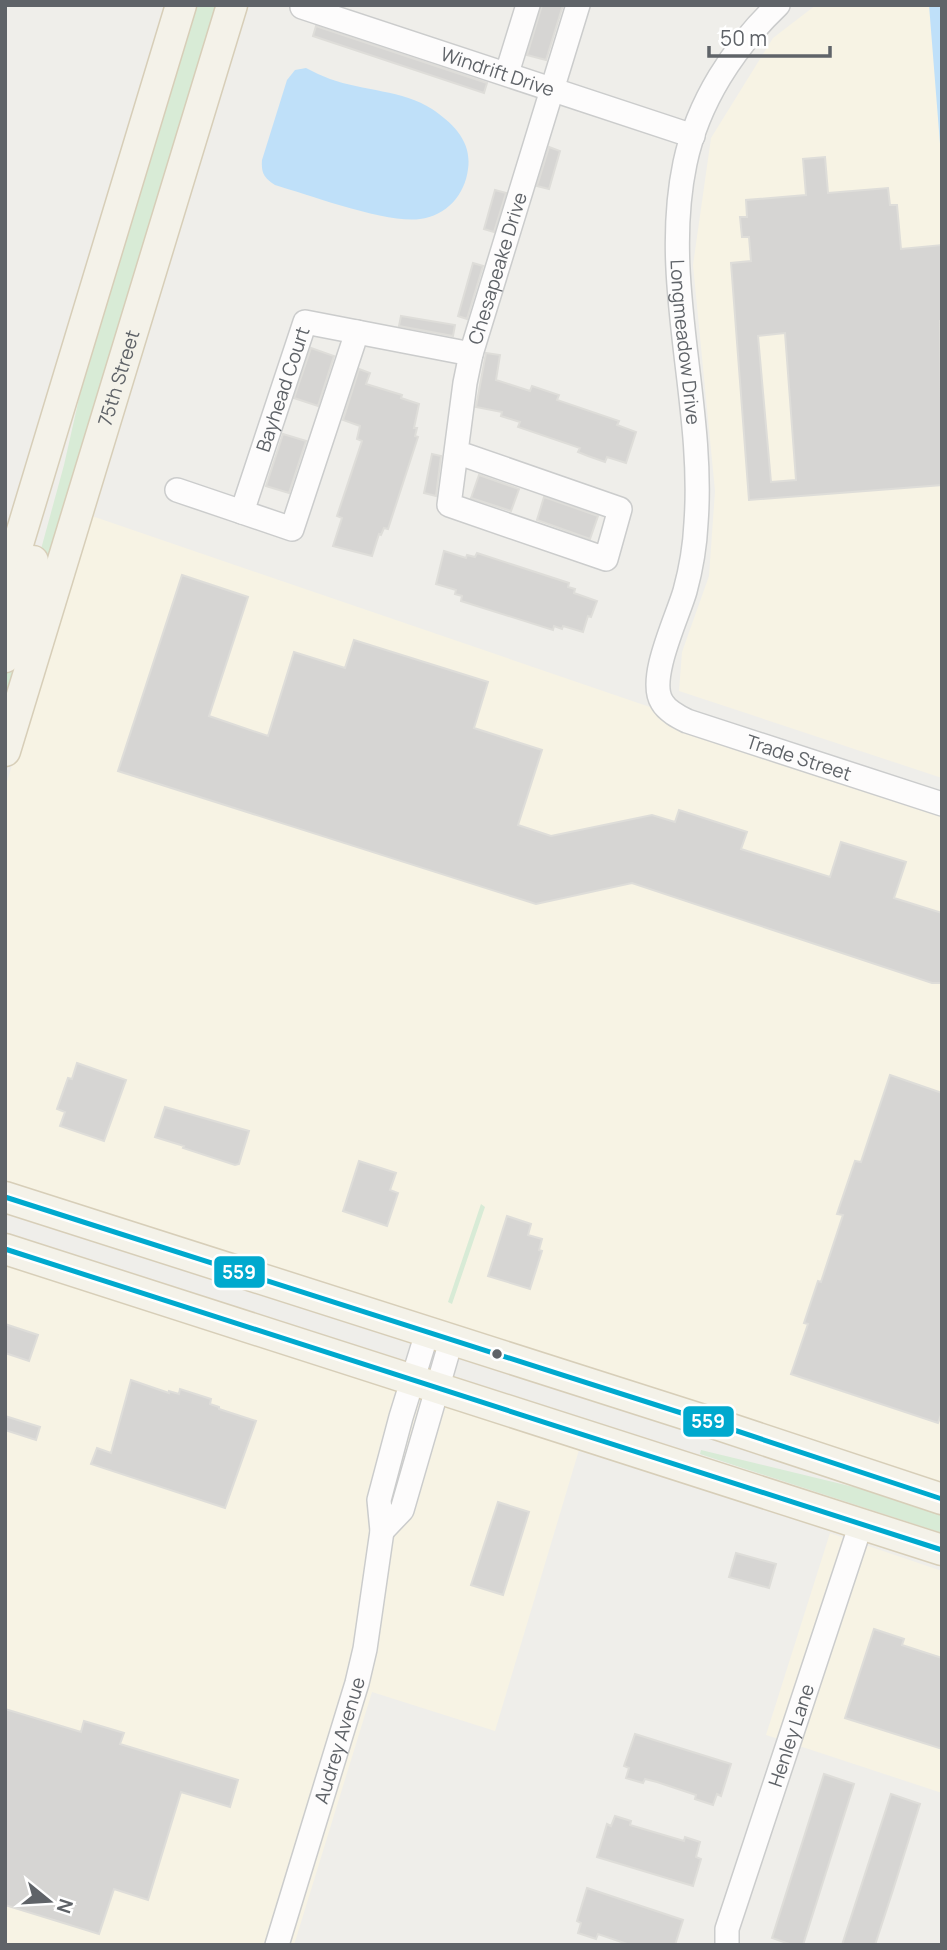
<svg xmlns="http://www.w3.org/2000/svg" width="947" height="1950" font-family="Manrope,sans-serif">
<rect width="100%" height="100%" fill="#efeeea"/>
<!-- commercial -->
<path fill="#f7f3e4" d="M816,5H942V778L679,691L682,652L709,576L715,491L693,265L711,138L773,38Z
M89,515L942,807V1486L5,1182V788Z
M5,1263L579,1450L495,1731L372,1692L294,1945H5Z
M830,1533L942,1571V1793L766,1735Z"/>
<!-- green -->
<path fill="#d8ebd6" d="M191,5H222L5,723V681L64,465L101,301Z
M481,1204L485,1207L452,1304L448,1302Z
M701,1450L862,1489L942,1514V1533L700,1454Z"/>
<!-- water -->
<path fill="#bfe0f9" d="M929,5H942V169Z
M306,68C314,72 322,76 330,79C363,91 403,90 432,109C454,124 472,142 468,169C465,195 446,216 420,219C388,224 309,195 275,185C264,178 261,173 262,160L287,80L295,70Z"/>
<!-- building -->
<path fill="#d6d5d3" stroke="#deddd9" stroke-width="2" fill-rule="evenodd" d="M542,5H563L546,60L527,55Z
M316,26L487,83L484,93L313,36Z
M549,147L560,151L549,189L537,186Z
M825,157L828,193L888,188L890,205H897L901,249L942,245V321H940L942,485L749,500L731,263L751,261L749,237H742L740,217H747L746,200L806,195L803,159ZM785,333L796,480L771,482L758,336Z
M495,190L506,193L494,232L484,229Z
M473,263L483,266L467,319L458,316Z
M401,316L455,325L453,336L399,326Z
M311,348L334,356L318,406L294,398Z
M486,353L500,355L496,380L530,391L532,386L559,395L557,400L619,421L617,425L636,432L626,463L607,457L605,462L588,456L578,452L580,448L518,427L520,422L501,416L502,412L476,407Z
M359,369L370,373L366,384L402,395L401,398L419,404L414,428H417L415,436L418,437L388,529L384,528L381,535L379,534L372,556L333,546L342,518L337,516L362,441L357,439L360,426L343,420Z
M283,434L306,441L289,493L266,486Z
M432,454L441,456L436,496L424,493Z
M479,475L519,489L511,511L471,498Z
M544,497L598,516L590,539L537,520Z
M444,551L466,558L467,555L475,557L477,553L569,583L568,587L575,589L574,593L597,601L591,617L588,616L583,632L563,626L562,629L554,626L553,630L461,601L462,596L455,594L456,590L436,584Z
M182,575L248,597L209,716L268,736L294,652L345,668L354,640L488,682L474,728L542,750L518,825L551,836L652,815L675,822L679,810L747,832L741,849L830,877L841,842L906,862L894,898L942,913V983H932L632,883L536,904L118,771Z
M77,1063L126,1080L104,1141L60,1126L65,1112L57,1109L68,1078L72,1079Z
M890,1075L942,1093V1412L938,1423L791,1374L808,1324L804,1323L818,1281L821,1282L843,1215L837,1214L855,1161L861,1162Z
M165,1107L249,1131L239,1164L235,1165L183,1148L184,1146L155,1137Z
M359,1161L396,1173L390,1190L398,1193L387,1226L343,1211Z
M507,1216L531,1224L528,1235L542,1239L539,1250L542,1251L530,1289L488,1276Z
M5,1324L38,1335L29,1361L5,1353Z
M131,1380L169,1393V1391L179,1394L180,1389L211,1399L210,1404L219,1407V1409L256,1421L225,1508L91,1464L97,1448L111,1453Z
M5,1416L40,1427L36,1440L5,1430Z
M498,1502L529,1512L503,1595L471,1585Z
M736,1553L776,1564L769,1588L729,1577Z
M874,1629L904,1639L902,1645L942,1658V1749L845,1718Z
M5,1709L81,1732L84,1721L124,1733L120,1744L238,1780L230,1807L181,1792L148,1900L114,1889L99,1934L5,1905Z
M635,1734L731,1764L721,1796L717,1794L713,1805L695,1799L696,1795L657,1782L645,1779L643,1783L626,1778L629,1768L624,1766Z
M824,1774L854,1784L803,1945H792L772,1938Z
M891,1794L920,1804L893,1890L875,1945H842Z
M615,1816L631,1821L630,1825L684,1841L685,1837L700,1842L696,1857L701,1859L693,1886L597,1857L607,1824L611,1826Z
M587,1888L683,1920L675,1945H630L598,1934L596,1939L578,1933L581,1923L577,1921Z"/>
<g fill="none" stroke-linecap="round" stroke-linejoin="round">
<defs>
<g id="minor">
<path id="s1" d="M778,5C733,48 698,102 685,163C660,282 705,403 696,523C695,545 691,569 685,591C678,616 647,679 662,702C667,711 679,717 687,721L942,804"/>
<path id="s2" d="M302,7L693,136"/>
<path d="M507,73L528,5"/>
<path id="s3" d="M456,452L620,509L606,559L449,505L465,383L471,354L578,5"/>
<path id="s4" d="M177,490L242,512L305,322L471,354"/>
<path d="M242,512L292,529L357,332"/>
<path d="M382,1531L402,1510L451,1341"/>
<path id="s5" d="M277,1945L357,1683L365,1649L382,1531L379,1500L401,1417L427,1333"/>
<path id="s6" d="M727,1945V1929L861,1524"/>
</g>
<g id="major">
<path d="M5,587L181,5"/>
<path d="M5,657L33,561"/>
<path id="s7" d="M5,751L232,5"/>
<path d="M5,1197L719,1425L942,1499"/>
<path d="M5,1249L942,1550"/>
</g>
</defs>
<!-- minor casing -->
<use href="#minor" stroke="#cbcccc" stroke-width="26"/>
<!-- major casing -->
<use href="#major" stroke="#d7ceb8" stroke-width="33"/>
<!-- minor -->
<use href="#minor" stroke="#fdfcfc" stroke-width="23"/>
<!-- major -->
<use href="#major" stroke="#f4f2e9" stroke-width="30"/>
<defs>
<path id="bus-1" d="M5,1197L719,1425L942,1499
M5,1249L942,1550"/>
</defs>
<!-- bus-1 casing -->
<use href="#bus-1" stroke="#fff" stroke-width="10"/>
<!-- bus-1 -->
<use href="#bus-1" stroke="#00a9ce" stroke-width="5"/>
</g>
<!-- markers -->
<circle fill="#5f6368" stroke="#fff" stroke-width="2.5" cx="497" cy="1354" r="6"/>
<g text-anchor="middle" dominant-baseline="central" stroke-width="5" stroke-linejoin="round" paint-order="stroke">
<!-- street labels -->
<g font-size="19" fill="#5f6368" stroke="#fff">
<text stroke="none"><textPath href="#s2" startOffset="206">Windrift Drive</textPath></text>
<text stroke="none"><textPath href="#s3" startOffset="634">Chesapeake Drive</textPath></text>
<text stroke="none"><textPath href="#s1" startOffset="366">Longmeadow Drive</textPath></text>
<text stroke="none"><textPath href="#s7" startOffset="390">75th Street</textPath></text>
<text stroke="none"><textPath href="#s4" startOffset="198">Bayhead Court</textPath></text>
<text stroke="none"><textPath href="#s1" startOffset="882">Trade Street</textPath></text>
<text stroke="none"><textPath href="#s6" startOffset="220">Henley Lane</textPath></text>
<text stroke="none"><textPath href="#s5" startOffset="214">Audrey Avenue</textPath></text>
</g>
</g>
<g stroke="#fff" stroke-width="2.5">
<rect x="213" y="1255" width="53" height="34" rx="7" fill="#00a9ce"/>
<rect x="682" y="1405" width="53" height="33" rx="7" fill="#00a9ce"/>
</g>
<g font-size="19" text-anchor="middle" font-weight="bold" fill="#fff">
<text x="239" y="1279">559</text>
<text x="708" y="1428">559</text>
</g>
<!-- border -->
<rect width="947" height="1950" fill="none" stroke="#5f6368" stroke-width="14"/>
<!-- north arrow -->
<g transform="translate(49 1901) rotate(108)" stroke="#ffffff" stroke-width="5" paint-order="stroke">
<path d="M0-5L12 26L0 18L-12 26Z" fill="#5f6368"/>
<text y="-10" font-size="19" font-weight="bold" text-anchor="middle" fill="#5f6368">N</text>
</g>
<!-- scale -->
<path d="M709 46v10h121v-10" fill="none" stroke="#5f6368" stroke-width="3.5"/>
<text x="720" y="46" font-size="21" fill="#5f6368" stroke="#ffffff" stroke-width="5" paint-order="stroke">50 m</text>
</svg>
